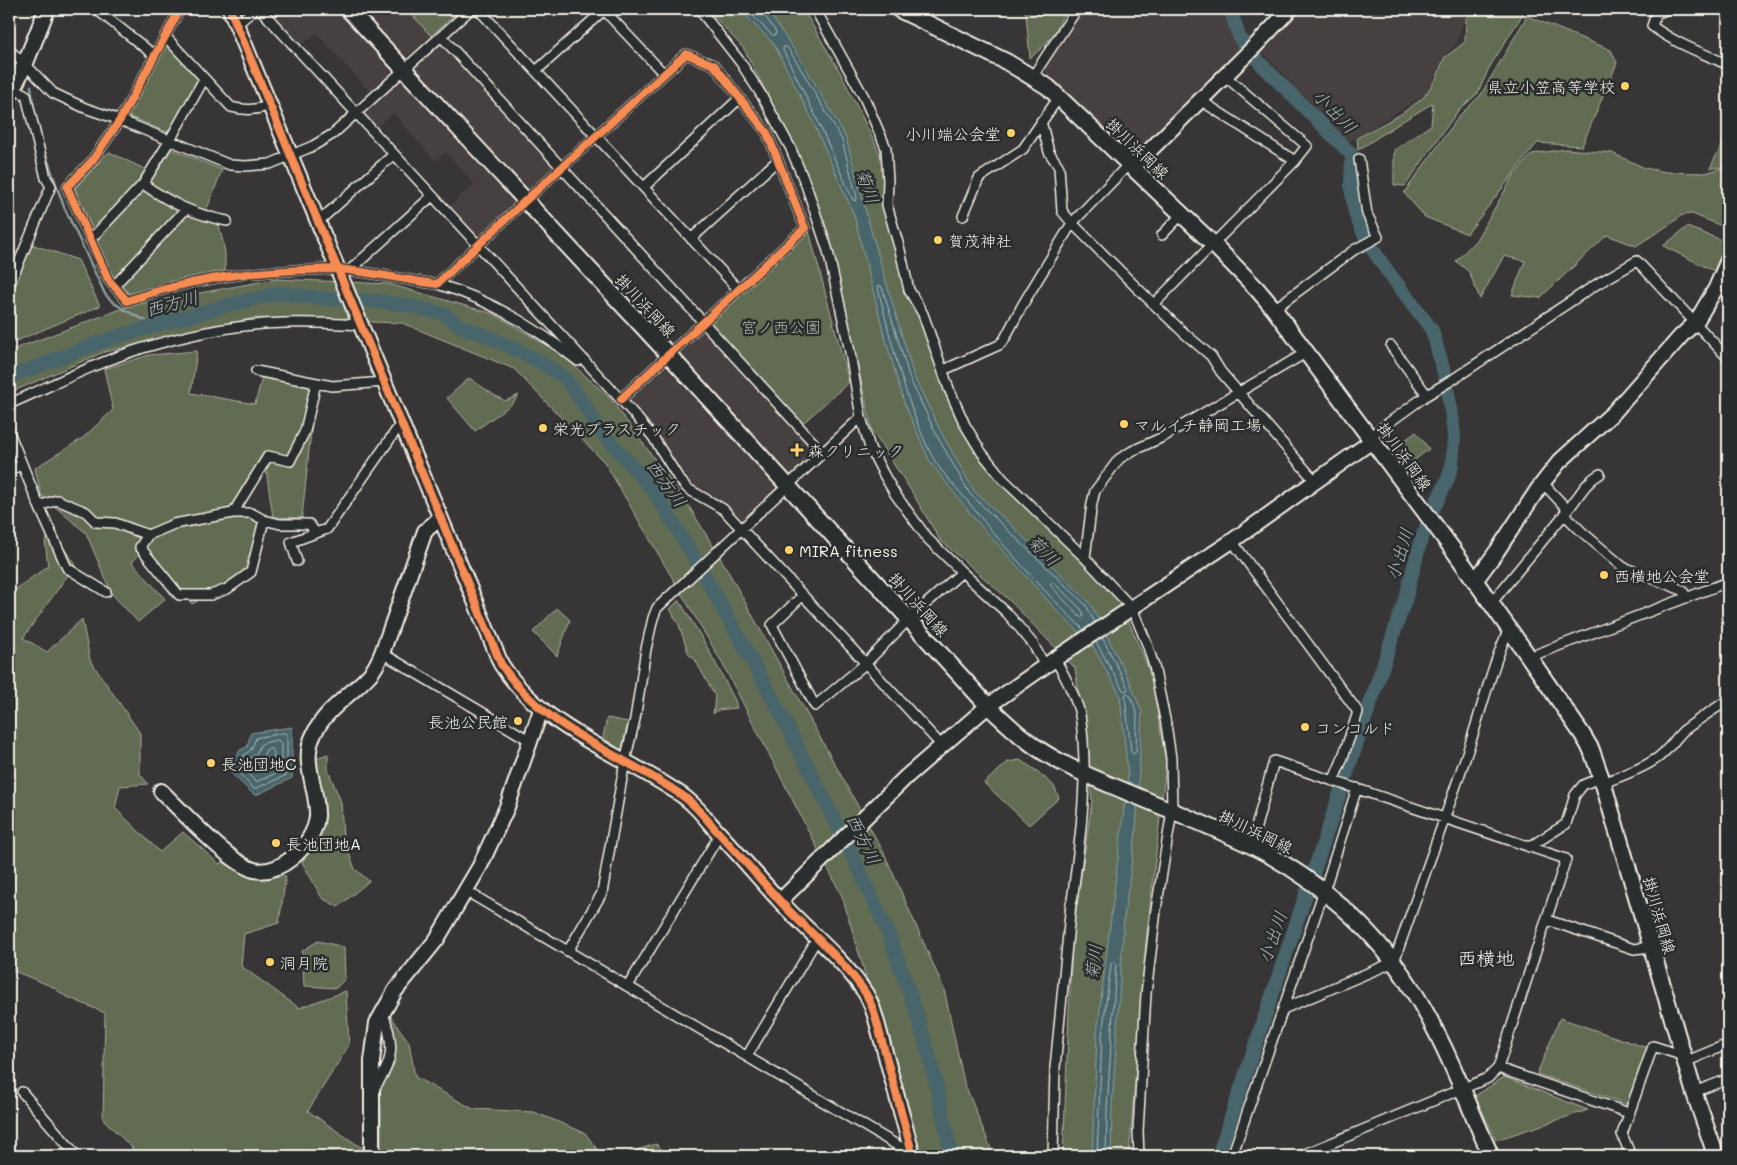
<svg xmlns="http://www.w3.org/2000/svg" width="1737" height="1165" font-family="Mali,'Klee One',sans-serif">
<rect width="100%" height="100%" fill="#373536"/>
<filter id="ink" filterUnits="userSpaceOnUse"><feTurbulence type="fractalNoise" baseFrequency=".02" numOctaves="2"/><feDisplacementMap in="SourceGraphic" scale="10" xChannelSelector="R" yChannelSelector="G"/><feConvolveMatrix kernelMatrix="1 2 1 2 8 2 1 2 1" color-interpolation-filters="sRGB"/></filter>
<g filter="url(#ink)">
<!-- built -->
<path fill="#463f3f" d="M264,9H336L390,67V75L370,92L316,33L300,47Z
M360,9H407L431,36L409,56L402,55Z
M1077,9H1225L1232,36L1241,49L1132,155L1050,81L1042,65Z
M1301,9H1472L1464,21L1456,44L1443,57L1434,79L1423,96L1348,143L1261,51Z
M439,43H443L555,166V170L532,191H528L416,70V64Z
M397,81L403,82L515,203L514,207L479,239H475L447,208L474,184L446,152L435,161L393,113L375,129L363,115V112Z
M703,331H708L818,450L817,455L794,477L789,476L680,356V353Z
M660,366H665L777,488V493L744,523L739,522L689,485L626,401V397Z"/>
<!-- green -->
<path fill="#626c52" stroke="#abae9d" d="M407,9H461L431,36Z
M707,9H803L840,72L874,141L884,164L885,213L908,295L919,312L952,406L969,442L1007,490L1059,539L1121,603L1151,674L1166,764L1146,942L1129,1156H1063L1072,939L1092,801L1089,765L1075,668L1007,598L940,540L910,489L872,431L830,237L791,141L744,49Z
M1024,9H1065C1058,31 1048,44 1030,58L1026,14Z
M1476,9H1526L1489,68L1478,93L1457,112L1405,186L1394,185V150L1431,125L1433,103L1403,121L1358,150L1357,138L1401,114L1423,98L1437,77L1444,58L1465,42L1466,18Z
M1527,16L1611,50L1617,63L1582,146L1537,143L1467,234L1425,217L1404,193L1460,115L1480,96Z
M164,44H168L199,77V81L171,131L167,132L128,116L126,112Z
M1728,132V224L1727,228L1692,214L1682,215L1675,221L1636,246L1607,235L1540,298L1512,295L1525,261L1504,256L1480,299L1469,272L1456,261L1476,240L1514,175L1532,154L1566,149L1612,153L1645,168L1666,172L1705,173L1727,167L1710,168Z
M171,149L222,170L205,214L219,224L225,252V274L129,294L111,275L75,188L109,152L155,174Z
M1687,227L1727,242L1714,271L1663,246Z
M809,231L849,382L802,424L711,325V320Z
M31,244L78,260L100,306L9,344V296Z
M276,279L389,284L494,314L561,354L609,397L687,503L724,564L884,853L944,989L964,1082L994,1156H919L842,896L721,661L605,463L514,369L402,323L254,318L104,352L9,393V351L129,306Z
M197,351L191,393L255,404L263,373L316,383L302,518L273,517L265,462L234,513L264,520L252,568L240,579L192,604L143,551L132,562L165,599L138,622L112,594L86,533L41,495L35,468L83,438L113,410L104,369L149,355Z
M469,378L494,395L505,401L519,395L512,404L475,431L447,398Z
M1416,432L1429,449L1403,469L1388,453Z
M53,531L75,565L23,638L47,652L82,619L90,660L140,733V774L148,784L120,786L115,808L160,852L183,832L219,864L228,858L259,875L286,876L279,923L244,934L241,966L299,1008L346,991L349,1045L308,1111L359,1146L367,1149L366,1156H333V1152L285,1151L282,1156H140L103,1119L105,1013L65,996L53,987L9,969V594L48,566L45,541Z
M679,600L705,643L735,700L737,708L718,710L713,714L715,696L694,658L689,655L679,625L670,609Z
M557,608L570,620L557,656L533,632Z
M607,718L628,722L621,751L603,737Z
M328,754V770L341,802L343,837L355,869L369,881L338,907L322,898L302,862L318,837L313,759Z
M1020,760L1037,771L1054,786L1059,798L1029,825L984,783L1008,762Z
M1655,888L1662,910L1649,914L1642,892Z
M318,941L344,947L345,979L336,988L304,986L302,951Z
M388,1013L409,1042L415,1077L473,1109L534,1112L585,1133L602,1156H381V1106L378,1093L395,1052Z
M1560,1018L1647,1048L1627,1104L1537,1074Z
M1504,1077L1588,1110L1496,1140L1475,1096Z
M656,1144L669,1156H625L630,1152Z"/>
<!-- water -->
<path fill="#47656a" stroke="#8c9d9c" d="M739,9H766L767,10L802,61L846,138L872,234L914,377L942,434L974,491L1011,525L1090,603L1129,680L1142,712L1136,831L1124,918L1112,1109L1111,1156H1092L1097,1034L1128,775L1120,695L1092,645L1059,613L975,519L930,462L904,402L884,334L854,215L811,117L774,44Z
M292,727V778L256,795L252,793L230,772L240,750L247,747L251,733Z"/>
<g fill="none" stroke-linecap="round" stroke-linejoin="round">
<!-- shore -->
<path stroke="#afb9b6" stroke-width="1" d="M746,9L772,35H775L776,32L763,13L762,9
M784,47H787L798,64L842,140L857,198L856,201L853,200L815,115L783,50Z
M1051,583H1054L1081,609L1084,615L1083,617H1080L1051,586Z
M1084,630C1041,589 1001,543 964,497C954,485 941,472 933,458C906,405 892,345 878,288L879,285L882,287L910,379L937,436L970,494L1086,605L1095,623
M1096,642L1123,690L1126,691L1128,689L1125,682L1102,637
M1127,693L1130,695L1137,713L1136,752L1133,754L1131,752L1125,696Z
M285,733L287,735V775L254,789L237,771L244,755L251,750L256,738Z
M278,740L281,743V771L256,782L244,770L248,760L256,754L261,744Z
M271,749L274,752L273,766L257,772L253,768L254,765L261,760L266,750Z
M1097,1156L1102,1035L1111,964L1114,961L1116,964L1107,1109L1106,1156"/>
<!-- stream -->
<path stroke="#8c9d9c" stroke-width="2.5" d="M31,86L34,112
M41,141L64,207L105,294C117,309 139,316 155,326"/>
<!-- river -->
<path stroke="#47656a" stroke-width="14" d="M9,377L109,339L225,306L280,293L330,299L372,301L407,305L444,314L460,326L492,338L539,361L565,378L573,388L599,429L654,491L698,564L746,650L781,714L852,855L887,930L916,1011L931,1062L952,1156
M1218,1156L1406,597L1420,543L1433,509L1447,481L1452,466L1454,436L1452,417L1445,376L1432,330L1386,269L1369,244L1361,228L1355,213L1351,186L1352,155L1262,65L1240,39L1230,9"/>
<defs>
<path id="street" d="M96,9L154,55
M180,9L120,120L92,161L67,187L108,279L127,301C183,281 241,272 300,270C313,270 326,269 338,269C371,272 404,280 437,284L525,201L686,54L714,65L767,133L805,228L621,399
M260,9L634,414L653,437L679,479L688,489L723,509L942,746
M478,9L738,289
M603,9L664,74
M699,9L741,63L762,96L790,147L806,185L828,251L849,347L861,417L870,448L884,475L895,494L928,539L962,572L1007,613L1033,644L1045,666
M815,9L864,97L886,148L888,181L887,205L900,250L909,290L923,314L949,389L965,425L982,453L1003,479L1085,558L1132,608L1147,644L1154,666L1166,724L1171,758L1172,811L1156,910L1146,994L1138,1131L1139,1156
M1667,9L1656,14L1652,26C1674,43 1703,53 1728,65
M236,25L255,9
M165,36L231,107C246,111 256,110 271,105
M441,36L823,453
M9,50L25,64L53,93L85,108L120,120L230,165L245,166L270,164L313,146L333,134L471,9
M536,71L604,10
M1033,76L1077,9
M1200,100L1295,161
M1041,121L1049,152L1059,167L1062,211L1072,223L1136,287L1184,333L1211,356L1221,372L1315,481
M143,184C172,204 193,214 227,221
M644,187L740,98
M963,216L979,178L1023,149L1059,97
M318,222L394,154
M1162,235L1182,214
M691,239L778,160
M90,240L143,184L170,140L204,79
M349,271L432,196
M437,284C490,299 536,328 578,361
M9,286L51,186L46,178L26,95L13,88
M114,286L185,210
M1154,304L1295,161L1307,146L1225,76
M1274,309L1354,250L1378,237L1367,214L1359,159
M1391,346L1427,395
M948,368L999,345L1004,340L1023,304L1072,223L1129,164
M256,371L332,386L385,382
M9,404C53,385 97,362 143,348C189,334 237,324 285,323C311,322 336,324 362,325
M9,432L39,506L57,500L86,512L96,522L115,523L148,535
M1369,437L1427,395L1452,380L1597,284L1637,261L1728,358
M9,470L22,465
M1542,482L1568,510
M39,506L67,568L106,592
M233,513H251L264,520L280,524H309L316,533
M1564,514L1581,531L1623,567L1682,590L1687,598
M264,520L251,572L227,589L211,595H179L140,547L148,535L174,524L233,513L268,456L290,461L305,431L316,383
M1232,541L1358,712L1342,760L1334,779
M1085,558L1092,503L1095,491L1119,459L1132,451L1163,437L1307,352
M297,561L291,542L327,529L402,422
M803,595L772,625L815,706L865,664L909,619L962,572
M1491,604C1516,572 1542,542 1567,511C1578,498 1585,482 1600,474
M382,653L529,740
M1529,657L1728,582
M1603,783C1621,776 1640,770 1656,759C1667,752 1674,740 1683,731C1697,720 1713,710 1728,700
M1251,845L1274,761L1566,859L1498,1068L1488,1078L1300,1156
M1529,847L1566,824L1575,795L1583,785L1601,777
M466,891L912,1154
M1547,920L1634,949L1651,947
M568,951L602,893L625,761L635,719L646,649L653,618L657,608L861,417
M628,986L720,834
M1283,1009L1394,962C1419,889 1446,817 1470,744C1483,705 1492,665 1509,629
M747,1056L817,939
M1685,1062L1728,1044
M1498,1068L1629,1113
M373,1090C394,1061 395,1046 383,1013
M22,1092L77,1156
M1694,1092L1723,1081
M1053,1156L1055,1068L1071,903L1072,901C1078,854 1085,807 1084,760C1083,742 1083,724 1078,707C1072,690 1064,674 1055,659
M1232,1156L1324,891L1357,788
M1631,1156L1622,1134L1653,1046L1684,1056"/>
<path id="secondary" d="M230,9L501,664C542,728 617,752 677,792C692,801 704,816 715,829C737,852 757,876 779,900C805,929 839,955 862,988C869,997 873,1008 876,1019L913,1156
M1133,167L1256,45L1290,9
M1475,581L1497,551L1538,489L1559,462L1614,412L1681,336L1696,322L1716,288L1728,260
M161,791C182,811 229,863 254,870C268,873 282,866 292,858C304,848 316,832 317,816C318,788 300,761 314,734C326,708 353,694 371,673C376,667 379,660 382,653L425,531L440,518
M780,901L906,777L988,706L1055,659L1232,541L1372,441
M372,1156V1061L377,1023L395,991L437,939L480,866L507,807L541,710"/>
<path id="primary" d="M348,9L668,354L988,706C1000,717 1012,729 1025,739C1051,760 1084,774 1115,787C1160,806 1206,824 1250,845C1314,876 1374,928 1412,989C1445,1041 1466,1100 1491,1156
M898,9L1007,62L1048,87L1213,244L1257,289L1274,309L1454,551L1529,657L1582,734L1591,749L1603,783L1694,1092L1716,1156
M9,96L25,64L47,9"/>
</defs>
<!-- street casing -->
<use href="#street" stroke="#f4f1e8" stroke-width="12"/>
<!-- secondary casing -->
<use href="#secondary" stroke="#f4f1e8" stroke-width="18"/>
<!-- primary casing -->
<use href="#primary" stroke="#f4f1e8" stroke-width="19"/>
<!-- street -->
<use href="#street" stroke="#2a2d2e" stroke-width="9"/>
<!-- secondary -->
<use href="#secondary" stroke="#2a2d2e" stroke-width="14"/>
<!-- primary -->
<use href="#primary" stroke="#2a2d2e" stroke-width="15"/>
<defs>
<path id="cycleway" d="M180,9L120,120L92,161L67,187L108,279L127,301C183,281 241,272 300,270C313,270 326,269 338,269C371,272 404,280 437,284L525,201L686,54L714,65L767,133L805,228L621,399
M230,9L501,664C542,728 617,752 677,792C692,801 704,816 715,829C737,852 757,876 779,900C805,929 839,955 862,988C869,997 873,1008 876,1019L913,1156"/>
</defs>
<!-- cycleway casing -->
<use href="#cycleway" stroke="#2a2d2e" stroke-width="11"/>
<!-- cycleway -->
<use href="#cycleway" stroke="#f68b52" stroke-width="8"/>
</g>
</g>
<!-- markers -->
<g fill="#ffd166" stroke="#2a2d2e" stroke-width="2">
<circle cx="1625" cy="86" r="5"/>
<circle cx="1011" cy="133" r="5"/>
<circle cx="938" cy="240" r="5"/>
<circle cx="1124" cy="424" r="5"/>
<circle cx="543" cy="428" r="5"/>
<path d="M794.5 442.5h5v5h5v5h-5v5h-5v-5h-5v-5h5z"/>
<circle cx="789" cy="550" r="5"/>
<circle cx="1604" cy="575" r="5"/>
<circle cx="518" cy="721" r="5"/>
<circle cx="1305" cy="727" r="5"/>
<circle cx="211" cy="763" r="5"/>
<circle cx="276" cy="843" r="5"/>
<circle cx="270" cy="962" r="5"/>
</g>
<g text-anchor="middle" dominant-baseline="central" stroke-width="5" stroke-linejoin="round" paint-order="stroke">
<!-- poi labels -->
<g font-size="16" fill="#f4f1e8" stroke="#2a2d2e" text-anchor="start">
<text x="1615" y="86" text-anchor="end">県立小笠高等学校</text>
<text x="1001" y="133" text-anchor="end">小川端公会堂</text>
<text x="948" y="240">賀茂神社</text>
<text x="1134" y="424">マルイチ静岡工場</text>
<text x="553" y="428">栄光プラスチック</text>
<text x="808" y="450">森クリニック</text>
<text x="799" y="550">MIRA fitness</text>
<text x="1614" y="575">西横地公会堂</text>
<text x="508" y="721" text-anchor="end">長池公民館</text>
<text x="1315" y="727">コンコルド</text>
<text x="221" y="763">長池団地C</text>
<text x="286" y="843">長池団地A</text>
<text x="280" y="962">洞月院</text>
</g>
<!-- street labels -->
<g font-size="16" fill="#f4f1e8" stroke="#2a2d2e">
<text transform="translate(1138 148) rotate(44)">掛川浜岡線</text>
<text transform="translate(646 305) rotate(47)">掛川浜岡線</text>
<text transform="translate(1405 456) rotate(54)">掛川浜岡線</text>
<text transform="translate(919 604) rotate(48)">掛川浜岡線</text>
<text transform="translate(1256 831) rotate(26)">掛川浜岡線</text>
<text transform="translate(1660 915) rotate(74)">掛川浜岡線</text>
</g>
<!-- park labels -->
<g font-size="16" fill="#b2b5a4" stroke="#2a2d2e">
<text x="781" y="326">宮ノ西公園</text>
</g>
<!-- water labels -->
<g font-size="18" font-style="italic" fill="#afb9b6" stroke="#2a2d2e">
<text transform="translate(1335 111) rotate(46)">小出川</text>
<text transform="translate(868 186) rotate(70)">菊川</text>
<text transform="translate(172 303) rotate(-15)">西方川</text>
<text transform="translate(667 483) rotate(54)">西方川</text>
<text transform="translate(1044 550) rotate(45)">菊川</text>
<text transform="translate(1399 554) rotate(-73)">小出川</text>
<text transform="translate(864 839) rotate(64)">西方川</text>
<text transform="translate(1272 937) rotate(-71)">小出川</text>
<text transform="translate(1093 962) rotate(-83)">菊川</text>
</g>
<!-- quarter labels -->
<g font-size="19" fill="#f4f1e8" stroke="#2a2d2e">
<text x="1486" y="957">西横地</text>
</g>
</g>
<!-- margin -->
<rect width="1737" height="1165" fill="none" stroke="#2a2d2e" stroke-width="30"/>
<rect x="15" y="15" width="1707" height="1135" fill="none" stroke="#f4f1e8" stroke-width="2" filter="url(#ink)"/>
</svg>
